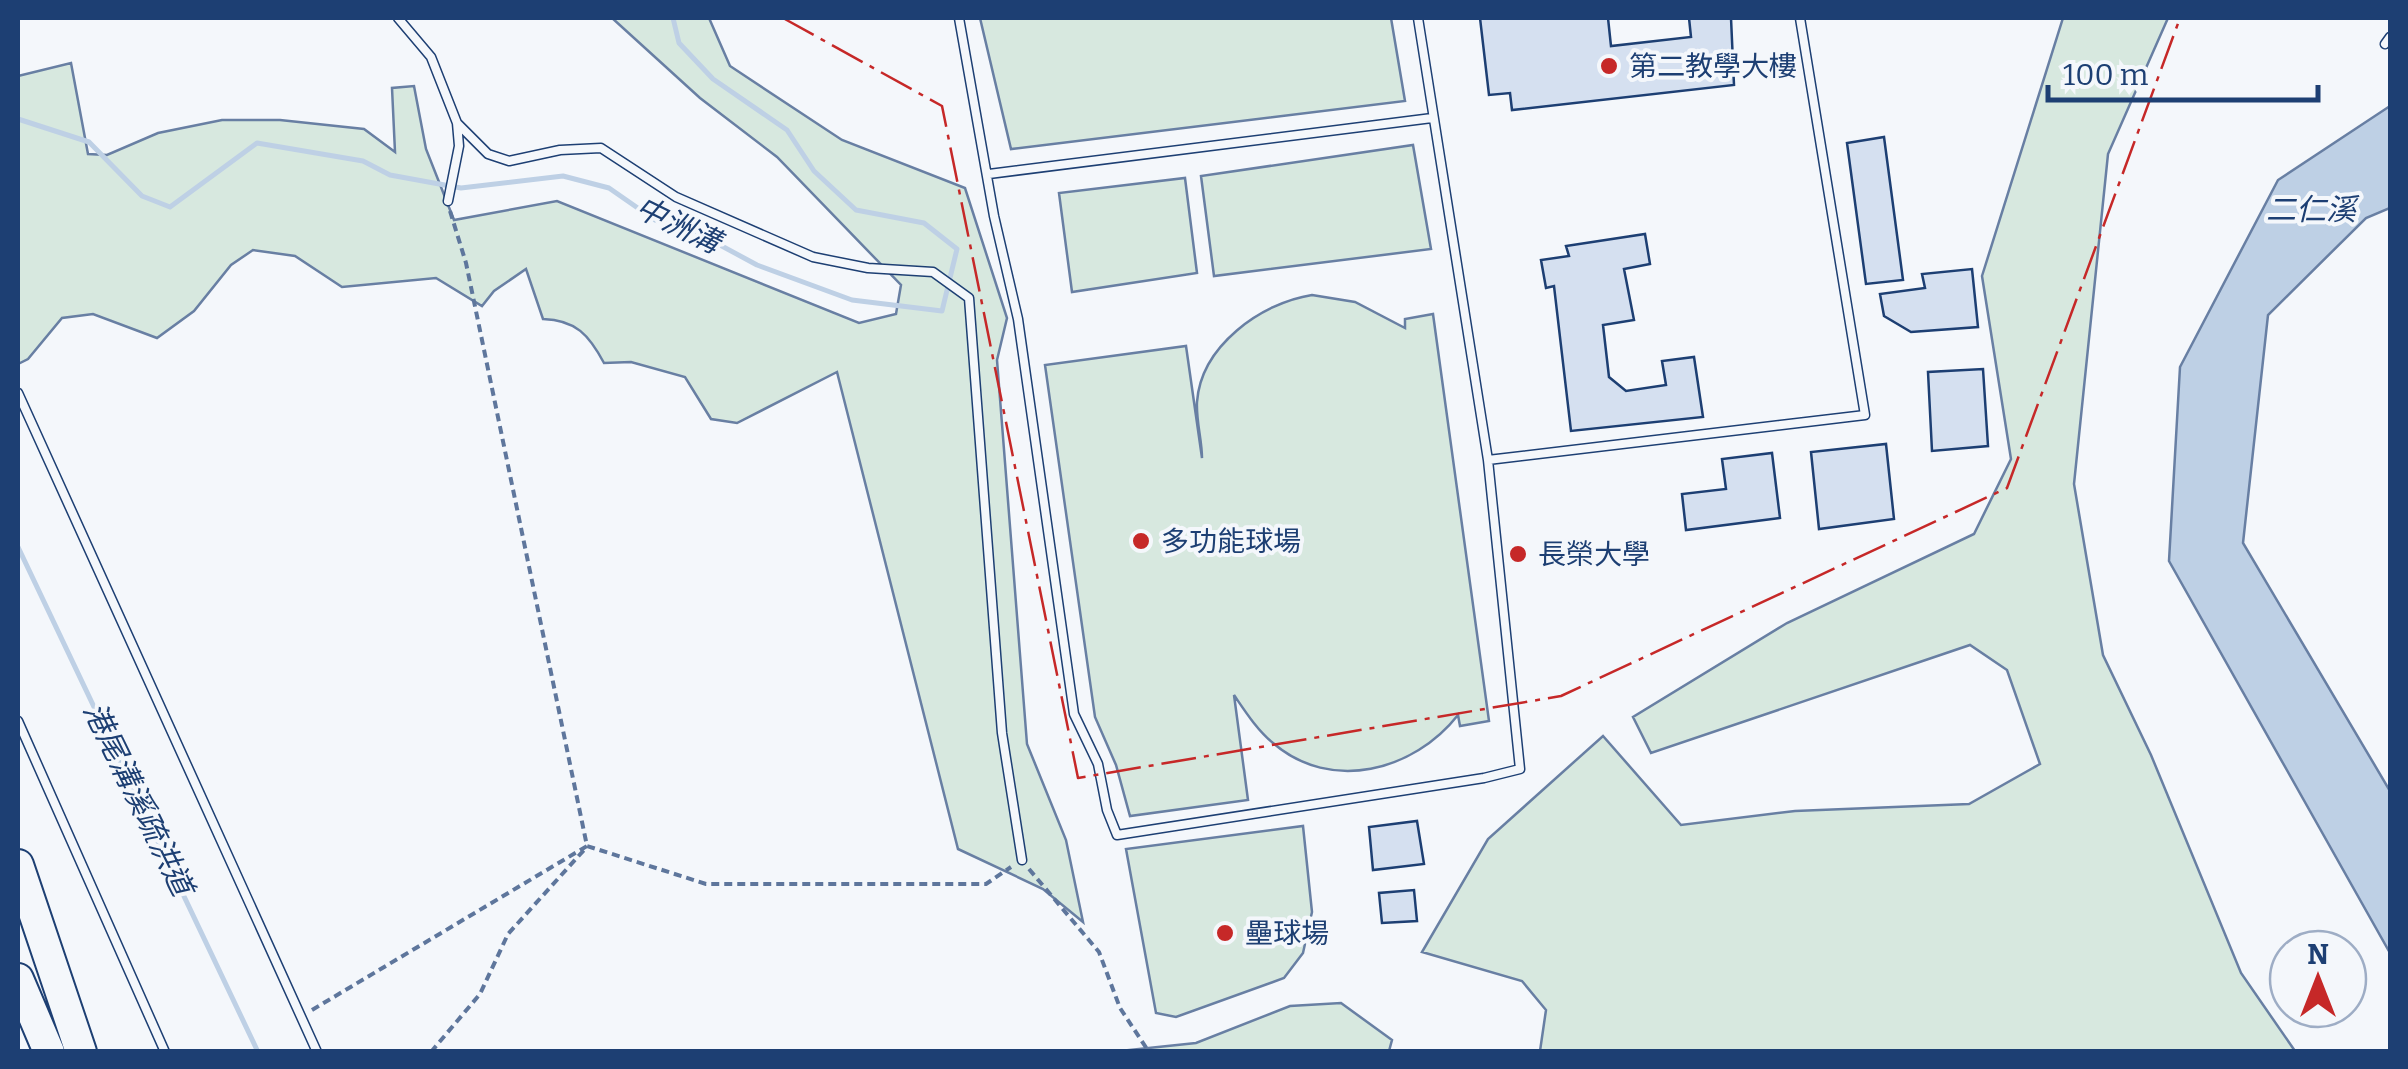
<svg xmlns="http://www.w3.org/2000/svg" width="2408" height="1069" font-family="Bitter,'Noto Sans TC',serif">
<rect width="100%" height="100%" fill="#f4f7fb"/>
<!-- green -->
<path fill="#d7e8df" stroke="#687fa3" stroke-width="2.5" d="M612,18H709L730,66L842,140L965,188L1007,318L997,360L1027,744L1066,840L1083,922L1043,889L958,849L837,372L737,423L711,419L685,377L631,362L604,363C589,335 576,320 543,319L526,269L494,291L482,306L436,278L342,287L295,256L253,250L231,265L194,311L157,338L93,314L62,318L28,359L18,364V76L71,63L88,154L107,155L158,133L222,120H280L364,129L395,152L392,88L414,86L426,149L454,220L557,201L859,323L896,314L901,285L777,157L700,98Z
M980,18H1391L1405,101L1011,149Z
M2063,18H2168L2108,154L2074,484L2103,655L2151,755L2241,973L2295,1051H1540L1546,1010L1522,981L1422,952L1488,839L1603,736L1681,825L1795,811L1969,804L2040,764L2007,670L1970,645L1651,753L1633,717L1787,623L1974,534L2011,459L1982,276Z
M1413,145L1431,249L1214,276L1201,176Z
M1185,178L1197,273L1072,292L1059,193Z
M1312,295L1355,302L1405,328V319L1433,314L1489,721L1460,726L1458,715C1414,771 1331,793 1273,743C1257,730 1245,711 1234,695L1248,800L1130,816L1116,765L1095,717L1045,365L1186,346L1202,458C1202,440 1196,421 1197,402C1201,346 1261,303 1312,295Z
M1303,826L1312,912L1303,953L1284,978L1176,1017L1156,1013L1126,849Z
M1341,1003L1392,1040L1389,1051H1120L1196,1043L1290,1006Z"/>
<!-- water -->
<path fill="#bed0e5" stroke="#687fa3" stroke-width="2.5" d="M2390,106V208L2366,218L2268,315L2243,543L2390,791V953L2169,561L2180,367L2278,180Z"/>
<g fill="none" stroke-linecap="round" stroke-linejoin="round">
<!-- stream -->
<path stroke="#bed0e5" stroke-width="5" d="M18,119L89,142L142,196L170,207L257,143L363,161L390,175L461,188L563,176L609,188L655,220L694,231L757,265L852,300L942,311L957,249L924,223L856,210L814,171L787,130L713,79L679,43L673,18
M18,547L258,1052"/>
</g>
<!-- building -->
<path fill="#d5e0f0" stroke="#1d3f73" stroke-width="2.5" d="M1480,18H1608L1611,46L1691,37L1689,18H1731L1734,85L1512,110L1510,93L1489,95Z
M1884,137L1903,280L1866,284L1847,143Z
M1645,234L1650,264L1624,269L1634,320L1603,325L1609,377L1626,391L1666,385L1662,361L1694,357L1703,417L1571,431L1554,286L1546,288L1541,260L1569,256L1566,246Z
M1972,269L1978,327L1911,332L1884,316L1880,294L1925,288L1922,274Z
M1983,369L1988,446L1932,451L1928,372Z
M1886,444L1894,519L1819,529L1811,452Z
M1772,453L1780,518L1686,530L1682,494L1726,489L1722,459Z
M1417,821L1424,864L1373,870L1369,827Z
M1414,890L1417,921L1382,923L1379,893Z"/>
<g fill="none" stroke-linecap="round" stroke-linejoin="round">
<defs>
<path id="service" d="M398,18L431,57L457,123L459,146L448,201
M959,18L994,216L1018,319L1074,714L1098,764L1107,810L1117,835L1484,778L1520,769L1488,460L1418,18
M2385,44L2390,37
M457,123L488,154L509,161L560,150L601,148L676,197L813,257L868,268L933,272L969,298L1002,733L1022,860
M989,174L1432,118
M18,393L317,1052
M1488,460L1865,415L1800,18
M18,721L165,1052"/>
<path id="motorway" d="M18,865L81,1052
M18,979L49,1052"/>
</defs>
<!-- service casing -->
<use href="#service" stroke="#1d3f73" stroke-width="11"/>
<!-- motorway casing -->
<use href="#motorway" stroke="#1d3f73" stroke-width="34"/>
<!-- path -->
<path stroke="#5e769c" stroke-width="4" stroke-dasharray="8 5" stroke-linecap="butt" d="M450,211L466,263L587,846L706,884H986L1011,867
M1029,869L1099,952L1120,1008L1149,1052
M312,1010L587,846
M431,1052L480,994L508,934L584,850"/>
<!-- service -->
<use href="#service" stroke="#f4f7fb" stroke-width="8"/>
<!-- motorway -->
<use href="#motorway" stroke="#f4f7fb" stroke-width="30"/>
<!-- power -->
<path stroke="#c62828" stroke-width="2.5" stroke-dasharray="35 8 5 8" stroke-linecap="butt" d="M783,18L942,106L1078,778L1561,696L2007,488L2180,18"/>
</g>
<!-- markers -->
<g fill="#c62828" stroke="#f4f7fb" stroke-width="4">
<circle cx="1609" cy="66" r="10"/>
<circle cx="1141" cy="541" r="10"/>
<circle cx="1518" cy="554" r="10"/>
<circle cx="1225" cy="933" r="10"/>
</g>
<g text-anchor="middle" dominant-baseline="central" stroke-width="8" stroke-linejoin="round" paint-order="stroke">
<!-- poi labels -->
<g font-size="28" fill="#1d3f73" stroke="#f4f7fb" text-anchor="start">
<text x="1629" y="66">第二教學大樓</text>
<text x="1161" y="541">多功能球場</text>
<text x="1538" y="554">長榮大學</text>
<text x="1245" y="933">壘球場</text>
</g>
<!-- water labels -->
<g font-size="30" font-style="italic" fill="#1d3f73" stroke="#f4f7fb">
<text x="2311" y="210">二仁溪</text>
<text transform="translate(678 225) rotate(26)">中洲溝</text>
<text transform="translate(138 799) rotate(64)">港尾溝溪疏洪道</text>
</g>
</g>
<!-- border -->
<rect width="2408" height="1069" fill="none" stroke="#1d3f73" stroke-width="40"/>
<!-- north arrow -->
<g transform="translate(2318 979)"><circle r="48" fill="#f4f7fb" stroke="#9eadc5" stroke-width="2.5"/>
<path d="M0-8L18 38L0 25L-18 38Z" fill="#c62828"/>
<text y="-15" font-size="28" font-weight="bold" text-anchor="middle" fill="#1d3f73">N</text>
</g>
<!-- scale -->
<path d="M2048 85v15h270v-15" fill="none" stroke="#1d3f73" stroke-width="5"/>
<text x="2063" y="85" font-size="30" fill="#1d3f73" stroke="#f4f7fb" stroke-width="8" paint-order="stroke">100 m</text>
</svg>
